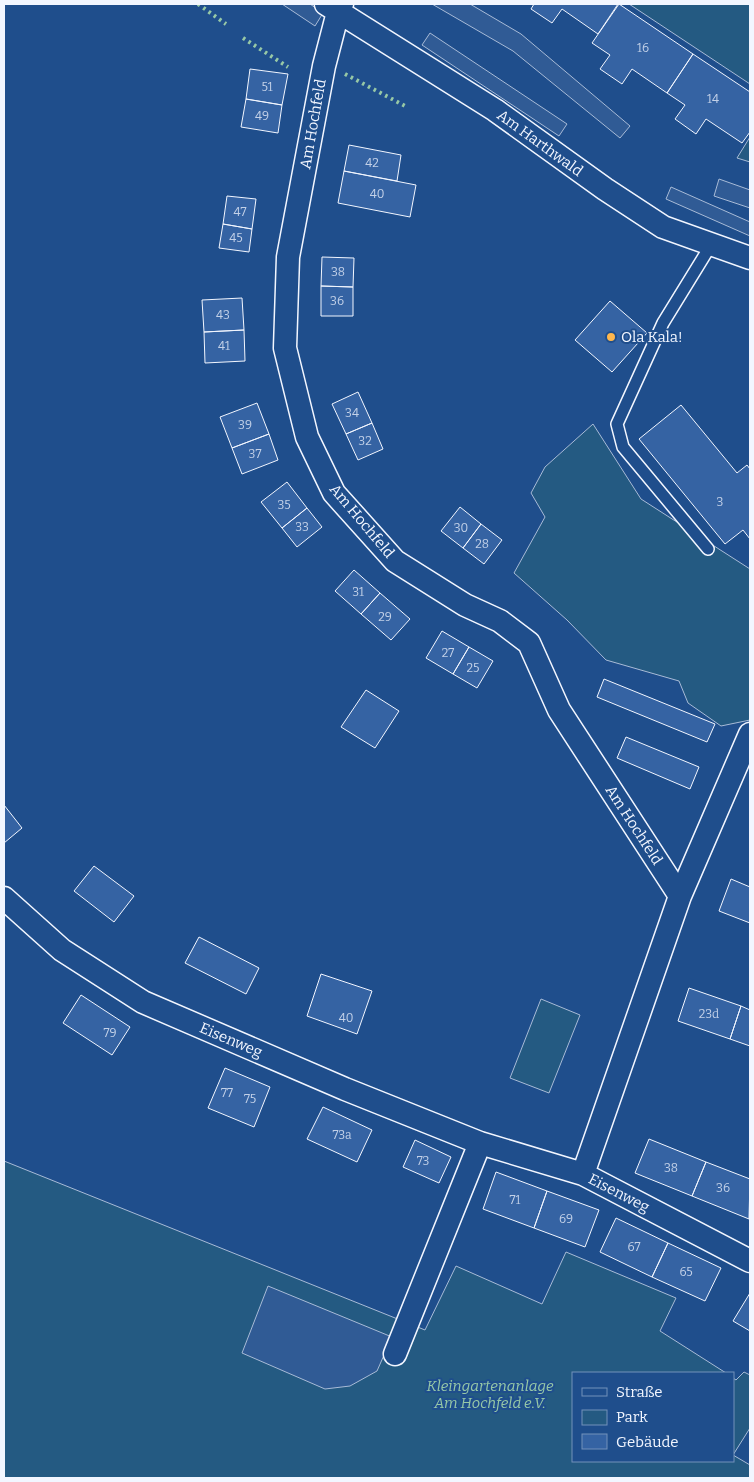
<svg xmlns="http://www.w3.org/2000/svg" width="754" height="1482" font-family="Bitter,serif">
<rect width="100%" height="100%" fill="#1f4e8c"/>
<!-- green -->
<path fill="#245a82" stroke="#a8bbd7" d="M629,4H750V84Z
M750,137V162L737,158Z
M593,424L641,499L750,569V720L721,726L688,703L679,681L606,660L567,620L514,573L545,517L531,493L545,467Z
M541,999L580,1015L549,1093L510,1078Z
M4,1161L425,1330L456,1266L542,1304L566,1252L676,1298L660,1331L726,1373H573V1461H733V1455L750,1465V1478H4Z
M744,1372L750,1375V1428L733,1455V1378L736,1380Z"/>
<!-- parking -->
<path fill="#305b95" stroke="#a8bbd7" d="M282,4H310L323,13L315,26Z
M432,4H470L521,34L630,126L620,138L513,51Z
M430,33L567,124L559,136L422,45Z
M719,179L750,190V208L714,196Z
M671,187L750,222V236L666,199Z
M268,1286L392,1337L377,1371L350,1386L325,1389L242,1353Z"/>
<!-- building -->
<path fill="#3563a3" stroke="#f2f6ff" d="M534,4H618L598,34L562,9L552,23L531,9Z
M619,4L693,54L667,93L632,69L622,84L600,69L610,55L592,43Z
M693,54L750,92V132L742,143L706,119L696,134L675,119L685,105L667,93Z
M250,69L288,74L282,105L246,99Z
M246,99L282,105L278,133L241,127Z
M349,145L401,155L397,181L344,171Z
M344,171L416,185L410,217L338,203Z
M227,196L256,199L252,229L223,224Z
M223,224L252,229L249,252L219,248Z
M322,257L354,258L353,287L321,286Z
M321,286L353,287V316H321Z
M242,298L244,330L204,332L202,300Z
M610,301L647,333L612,372L575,340Z
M244,330L245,361L205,363L204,332Z
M358,392L372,423L346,434L332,404Z
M257,403L269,434L232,448L220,417Z
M681,405L737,473L747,465L750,469V539L743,530L725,544L639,439Z
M372,423L383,449L358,460L346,434Z
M269,434L278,460L242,474L232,448Z
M287,482L307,508L282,528L261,502Z
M460,507L481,524L463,548L441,531Z
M307,508L322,527L297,547L282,528Z
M481,524L502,540L484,564L463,548Z
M354,570L380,593L361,614L335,591Z
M380,593L410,619L391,640L361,614Z
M442,631L469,647L453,674L426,658Z
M469,647L493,661L477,688L453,674Z
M604,679L715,724L707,742L597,697Z
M366,690L399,711L375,748L341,727Z
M626,737L699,767L690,789L617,758Z
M4,805L22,828L4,843Z
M94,866L134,896L114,922L74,891Z
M731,879L750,887V923L719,911Z
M199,937L259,968L246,994L185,963Z
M321,974L372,991L357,1034L307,1016Z
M689,988L741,1006L730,1039L678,1021Z
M81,995L130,1027L112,1055L63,1023Z
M741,1006L750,1010V1046L730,1039Z
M225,1068L270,1087L254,1127L208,1108Z
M323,1107L372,1130L357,1162L307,1139Z
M649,1139L706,1162L692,1196L635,1173Z
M415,1140L451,1157L439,1183L403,1167Z
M706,1162L750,1179L749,1219L692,1196Z
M496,1172L547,1191L534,1228L483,1209Z
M547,1191L599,1210L585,1247L534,1228Z
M616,1218L668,1243L652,1277L600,1252Z
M668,1243L721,1268L705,1301L652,1277Z
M750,1293V1331L733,1321Z"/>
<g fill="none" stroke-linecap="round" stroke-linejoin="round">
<defs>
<path id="service" d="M708,549L623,447L617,424L663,323L711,245"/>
<path id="minor" d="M326,4L495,110L605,189L663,227L750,258
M342,4L338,12L324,66L288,257L285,348L307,437L334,493L395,561L465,605L500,621L529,643L559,710L680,896
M4,898L62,950L143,1002L345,1089L480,1143L583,1174L750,1261
M583,1174L680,896L750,734
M395,1354L480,1143"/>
</defs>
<!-- service casing -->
<use href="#service" stroke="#f2f6ff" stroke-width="14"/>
<!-- minor casing -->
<use href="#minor" stroke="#f2f6ff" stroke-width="25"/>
<!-- service -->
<use href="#service" stroke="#1f4e8c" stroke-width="11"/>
<!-- minor -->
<use href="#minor" stroke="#1f4e8c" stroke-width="22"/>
<!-- hedge -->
<path stroke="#97c8a6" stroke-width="4" stroke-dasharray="2.5 4" stroke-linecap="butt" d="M198,4L226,24
M243,38L288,67
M345,74L407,107"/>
</g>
<!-- markers -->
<circle fill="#ffb74d" stroke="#1f4e8c" stroke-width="2" cx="611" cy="337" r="5"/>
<g text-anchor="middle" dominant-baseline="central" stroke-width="4" stroke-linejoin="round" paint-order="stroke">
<!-- number labels -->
<g font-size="12" fill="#c3d1e8">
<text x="643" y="48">16</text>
<text x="267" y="87">51</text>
<text x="713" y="99">14</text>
<text x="262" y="116">49</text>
<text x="372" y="163">42</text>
<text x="377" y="194">40</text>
<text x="240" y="212">47</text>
<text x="236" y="238">45</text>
<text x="338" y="272">38</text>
<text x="337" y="301">36</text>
<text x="223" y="315">43</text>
<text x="224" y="346">41</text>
<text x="352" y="413">34</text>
<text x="245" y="425">39</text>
<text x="365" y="441">32</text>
<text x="255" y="454">37</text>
<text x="720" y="502">3</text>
<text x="284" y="505">35</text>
<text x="302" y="527">33</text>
<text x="461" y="528">30</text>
<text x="482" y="544">28</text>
<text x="358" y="592">31</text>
<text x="385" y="617">29</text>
<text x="448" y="653">27</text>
<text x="473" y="668">25</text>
<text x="709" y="1014">23d</text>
<text x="346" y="1018">40</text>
<text x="110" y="1033">79</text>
<text x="227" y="1093">77</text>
<text x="250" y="1099">75</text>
<text x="342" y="1135">73a</text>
<text x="423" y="1161">73</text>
<text x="671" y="1168">38</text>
<text x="723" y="1188">36</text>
<text x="515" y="1200">71</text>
<text x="566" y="1219">69</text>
<text x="634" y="1247">67</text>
<text x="686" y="1272">65</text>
</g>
<!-- street labels -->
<g font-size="15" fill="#f2f6ff" stroke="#1f4e8c">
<text transform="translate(313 124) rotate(-80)">Am Hochfeld</text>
<text transform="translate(540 143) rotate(36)">Am Harthwald</text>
<text transform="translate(362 521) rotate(50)">Am Hochfeld</text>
<text transform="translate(634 825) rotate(57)">Am Hochfeld</text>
<text transform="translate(231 1040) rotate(23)">Eisenweg</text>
<text transform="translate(619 1193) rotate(27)">Eisenweg</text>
</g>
<!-- poi labels -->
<g font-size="15" fill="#f2f6ff" stroke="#1f4e8c" text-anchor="start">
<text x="621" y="337">Ola Kala!</text>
</g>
<!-- park labels -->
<g font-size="15" font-style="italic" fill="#97c8a6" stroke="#1f4e8c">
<text x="490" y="1386">Kleingartenanlage<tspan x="490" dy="17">Am Hochfeld e.V.</tspan></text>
</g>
</g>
<!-- border -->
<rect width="754" height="1482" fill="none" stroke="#f2f6ff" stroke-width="10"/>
<!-- legend -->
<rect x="572" y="1372" width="162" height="90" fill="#1f4e8c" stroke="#7391ba"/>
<rect x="582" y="1388" width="25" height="8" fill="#1f4e8c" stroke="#7391ba"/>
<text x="616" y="1397" font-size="15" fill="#f2f6ff">Straße</text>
<rect x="582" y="1410" width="25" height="15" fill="#245a82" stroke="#7391ba"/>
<text x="616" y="1422" font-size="15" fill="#f2f6ff">Park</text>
<rect x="582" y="1434" width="25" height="15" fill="#3563a3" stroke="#7391ba"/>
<text x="616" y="1447" font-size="15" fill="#f2f6ff">Gebäude</text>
</svg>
